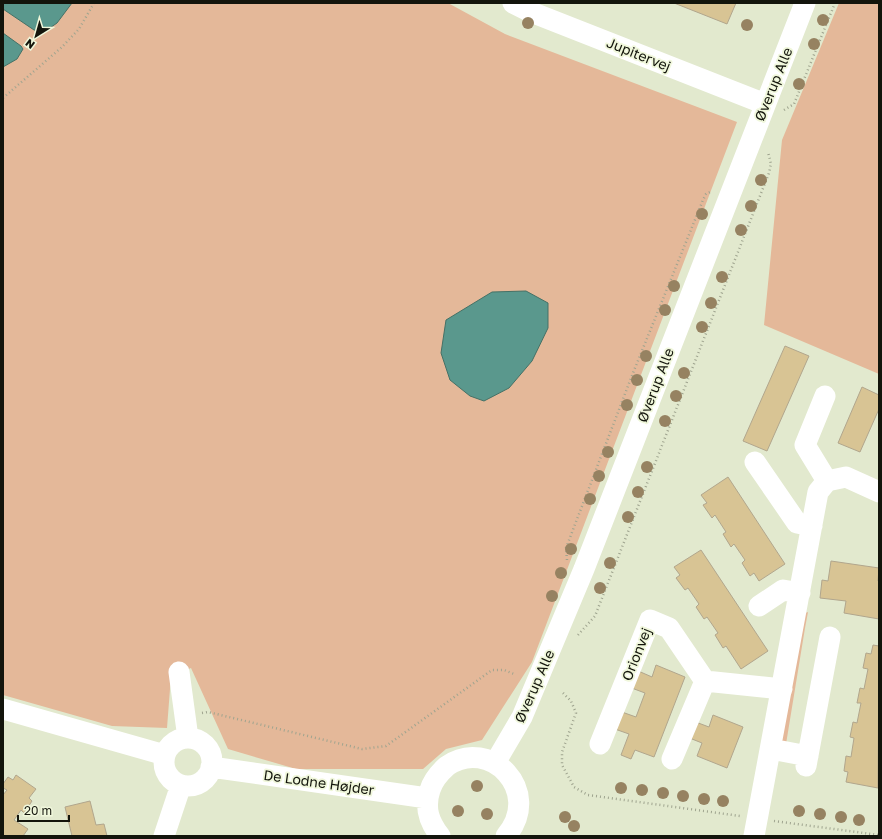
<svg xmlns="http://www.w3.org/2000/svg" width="882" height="839" font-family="'Golos Text',sans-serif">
<rect width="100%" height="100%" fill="#e2e9ce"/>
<!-- green -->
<path fill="#e4b899" d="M3,3H448L505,34L737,122L532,662L482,740L446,749L423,769H296L228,749L191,668L171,676L167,728L112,726L3,695Z
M839,3H879V374L764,325L782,140Z
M808,612L805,628L786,744L779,742L802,614Z"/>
<!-- water -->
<path fill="#5a988d" stroke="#457166" d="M3,3H72L57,23L44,32L34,30L3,9Z
M3,33L21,46L23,49L17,59L3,67Z
M526,291L548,303V328L532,361L509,388L484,401L470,396L450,380L441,353L446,320L492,292Z"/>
<!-- building -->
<path fill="#d8c494" stroke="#b1a68d" d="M674,3H736L727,24Z
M785,346L809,356L767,451L743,441Z
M862,387L879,395V409L860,452L838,443Z
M728,477L785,564L759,581L754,573L750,576L742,563L745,560L734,544L731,547L723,534L726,532L715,515L712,518L703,505L707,503L701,495Z
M701,550L768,651L741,669L726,646L723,648L715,635L718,633L707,617L704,619L696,607L699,604L688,588L685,590L676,578L680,575L674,567Z
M831,561L879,568L878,581H879V619L844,613L846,601L820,598L822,580L828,581Z
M873,645L879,646L878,788L846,782L848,772L844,771L846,756L851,757L854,738L850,737L853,722L857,723L861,703H857L860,688L864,689L868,669L863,668L866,653L871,654Z
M656,665L685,677L654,757L635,750L631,759L621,755L629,734L612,728L619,711L636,717L645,693L629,687L636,670L652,677Z
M713,715L743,727L727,768L697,756L702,743L687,737L693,721L709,727Z
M16,775L36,789L29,798L32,801L24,813L21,810L14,820L28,829L23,836H5L3,835V795L7,790L3,788V784L8,777L13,780Z
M90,801L96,825L104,824L107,836H72L65,807Z"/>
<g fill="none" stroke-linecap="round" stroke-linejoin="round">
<!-- path -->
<path stroke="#9fa48f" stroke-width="2.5" stroke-dasharray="1 3" stroke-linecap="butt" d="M3,98L62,47L79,29L94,3
M784,110L794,104L835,3
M567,560L566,548L633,373L703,200L706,194L710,192
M578,635L595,616L769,173L771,164L768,152
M563,693L571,701L576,713L562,752V765L574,787L588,795L740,816
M202,713L208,712L362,749L386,746L492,670H504L514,674
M774,821L879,835"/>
<!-- minor -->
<path stroke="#fff" stroke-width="21" d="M513,3L531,12L765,104
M825,396L805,445L827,481
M755,462L797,523L812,526
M759,606L783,590L800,593
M179,672L188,738
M3,709L165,755
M164 762a24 24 0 1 1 48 0a24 24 0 1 1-48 0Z
M600,744L650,620L669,628L705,681L782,689
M771,749L808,756
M672,759L705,681
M495,763L522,717L584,569L805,3
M806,766L830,637
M211,767L427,798
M164,836L181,785
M440,836C429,822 424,808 430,790C433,780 439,773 447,766C489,736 544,791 506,836
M754,836L818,492L827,481L846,477L879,492"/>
</g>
<!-- trees -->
<g fill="#968261">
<circle cx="823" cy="20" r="6"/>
<circle cx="528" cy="23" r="6"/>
<circle cx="747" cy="25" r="6"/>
<circle cx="814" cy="44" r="6"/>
<circle cx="799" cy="84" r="6"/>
<circle cx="761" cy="180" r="6"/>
<circle cx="751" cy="206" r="6"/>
<circle cx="702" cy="214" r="6"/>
<circle cx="741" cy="230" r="6"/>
<circle cx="722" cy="277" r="6"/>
<circle cx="674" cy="286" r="6"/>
<circle cx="711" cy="303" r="6"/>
<circle cx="665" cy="310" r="6"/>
<circle cx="702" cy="327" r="6"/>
<circle cx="646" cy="356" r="6"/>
<circle cx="684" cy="373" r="6"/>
<circle cx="637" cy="380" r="6"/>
<circle cx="676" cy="396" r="6"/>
<circle cx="627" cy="405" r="6"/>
<circle cx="665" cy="421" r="6"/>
<circle cx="608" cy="452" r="6"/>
<circle cx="647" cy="467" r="6"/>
<circle cx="599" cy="476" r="6"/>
<circle cx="638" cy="492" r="6"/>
<circle cx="590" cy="499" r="6"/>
<circle cx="628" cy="517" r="6"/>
<circle cx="571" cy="549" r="6"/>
<circle cx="610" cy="563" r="6"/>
<circle cx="561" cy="573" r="6"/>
<circle cx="600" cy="588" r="6"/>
<circle cx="552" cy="596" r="6"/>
<circle cx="477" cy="786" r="6"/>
<circle cx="621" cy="788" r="6"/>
<circle cx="642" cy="790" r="6"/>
<circle cx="663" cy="793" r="6"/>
<circle cx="683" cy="796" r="6"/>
<circle cx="704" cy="799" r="6"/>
<circle cx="723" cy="801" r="6"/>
<circle cx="458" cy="811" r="6"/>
<circle cx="799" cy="811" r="6"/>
<circle cx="487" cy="814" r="6"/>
<circle cx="820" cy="814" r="6"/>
<circle cx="565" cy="817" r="6"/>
<circle cx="841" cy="817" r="6"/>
<circle cx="859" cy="820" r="6"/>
<circle cx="574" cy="826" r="6"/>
</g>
<g text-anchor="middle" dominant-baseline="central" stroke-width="3.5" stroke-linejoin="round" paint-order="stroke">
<!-- street labels -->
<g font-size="14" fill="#13150c" stroke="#f0f7db">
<text transform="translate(639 54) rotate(22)">Jupitervej</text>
<text transform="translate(773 84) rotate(-68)">Øverup Alle</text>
<text transform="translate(655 385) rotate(-69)">Øverup Alle</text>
<text transform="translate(636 654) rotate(-68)">Orionvej</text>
<text transform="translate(534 686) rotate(-66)">Øverup Alle</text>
<text transform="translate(319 782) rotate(8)">De Lodne Højder</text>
</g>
</g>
<!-- border -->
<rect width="882" height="839" fill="none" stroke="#13150c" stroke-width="8"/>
<!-- north arrow -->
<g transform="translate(36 36) rotate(217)" stroke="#f0f7db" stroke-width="3" paint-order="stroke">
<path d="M0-3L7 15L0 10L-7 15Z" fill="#13150c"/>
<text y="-6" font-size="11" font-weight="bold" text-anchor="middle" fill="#13150c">N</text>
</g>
<!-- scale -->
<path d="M18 815v6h51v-6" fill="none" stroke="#13150c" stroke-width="2"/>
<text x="24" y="815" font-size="12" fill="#13150c" stroke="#f0f7db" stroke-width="3" paint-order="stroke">20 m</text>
</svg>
